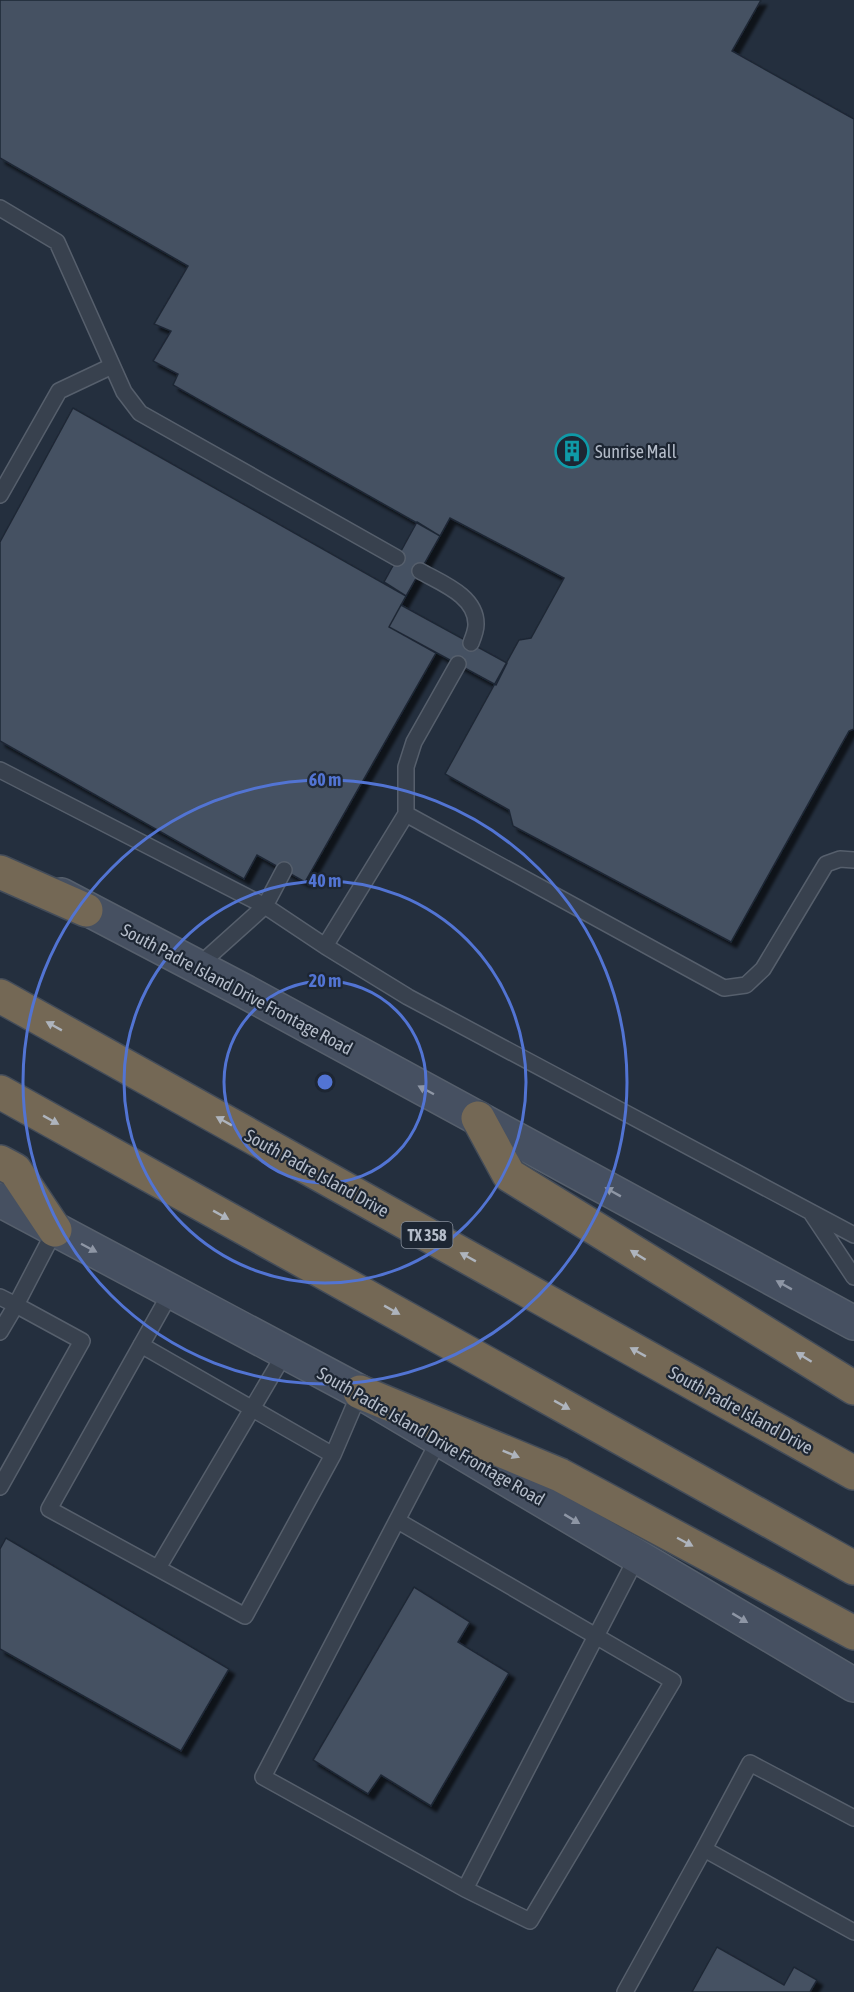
<svg xmlns="http://www.w3.org/2000/svg" width="854" height="1992" font-family="'Asap Condensed',sans-serif">
<defs>
<filter id="shadow"><feDropShadow dx="5.5" dy="5.5" stdDeviation="1.5" flood-color="#0009"/></filter>
</defs>
<rect width="100%" height="100%" fill="#242f3e"/>
<!-- building -->
<path fill="#455162" stroke="#1f2835" stroke-width="1.5" filter="url(#shadow)" d="M0,0H761L732,51L854,119V729L849,731L731,942L513,826L509,810L445,774L519,640L531,638L564,578L450,518L440,536L173,385L178,374L153,361L171,331L154,324L188,266L0,158Z
M73,408L406,596L389,627L436,653L305,882L257,855L244,879L0,741V542Z
M417,522L440,536L406,596L384,582Z
M401,605L507,663L496,685L389,627Z
M6,1538L229,1669L181,1751L0,1649V1549Z
M414,1587L470,1622L458,1642L509,1673L431,1806L381,1775L368,1794L313,1760Z
M717,1947L784,1985L794,1967L817,1980L810,1992H692Z"/>
<g fill="none" stroke-linecap="round" stroke-linejoin="round">
<defs>
<path id="service" d="M0,208L57,242L124,392L140,413L397,558
M0,495L59,391L112,366
M420,571C441,583 477,596 476,625C476,630 473,638 471,643
M458,664L414,742L406,767V814L325,946L408,997L854,1235
M0,770L265,906L325,946
M406,814L724,988L746,985L763,969L826,864L840,859L854,860
M197,967L265,906L284,870
M812,1214L854,1277
M0,1297L16,1305L55,1230
M0,1332L16,1305L82,1341L0,1487
M141,1345L333,1455L245,1616L49,1509L171,1292
M439,1440L263,1777L465,1889L637,1557
M333,1455L360,1392
M398,1521L673,1681L530,1921L465,1889
M158,1568L285,1353
M704,1849L750,1763L854,1818
M625,1992L704,1849L854,1932"/>
<path id="secondary" d="M61,895L244,991L854,1323
M0,1200L360,1392L854,1685"/>
<path id="motorway" d="M0,872L86,910
M0,996L854,1473
M0,1092L854,1568
M478,1118L509,1175L854,1388
M0,1162L15,1170L55,1230
M360,1392L560,1475L854,1633"/>
</defs>
<!-- service casing -->
<use href="#service" stroke="#565f6c" stroke-width="18"/>
<!-- secondary casing -->
<use href="#secondary" stroke="#565f6c" stroke-width="36"/>
<!-- motorway casing -->
<use href="#motorway" stroke="#434c59" stroke-width="36"/>
<!-- service -->
<use href="#service" stroke="#38414e" stroke-width="15"/>
<!-- secondary -->
<use href="#secondary" stroke="#465061" stroke-width="33"/>
<!-- motorway -->
<use href="#motorway" stroke="#746855" stroke-width="33"/>
</g>
<!-- one-way arrows -->
<defs><path id="oneway-solid" d="M-6-.8H1V-3.2L6.5 0L1 3.2V.8H-6Z" transform="scale(1.5)"/></defs>
<g fill="#aeb4bd">
<use href="#oneway-solid" transform="translate(54 1026) rotate(-151)"/>
<use href="#oneway-solid" transform="translate(51 1120) rotate(29)"/>
<use href="#oneway-solid" transform="translate(224 1121) rotate(-151)"/>
<use href="#oneway-solid" transform="translate(221 1215) rotate(29)"/>
<use href="#oneway-solid" transform="translate(638 1255) rotate(-148)"/>
<use href="#oneway-solid" transform="translate(468 1257) rotate(-151)"/>
<use href="#oneway-solid" transform="translate(392 1310) rotate(29)"/>
<use href="#oneway-solid" transform="translate(638 1352) rotate(-151)"/>
<use href="#oneway-solid" transform="translate(804 1357) rotate(-148)"/>
<use href="#oneway-solid" transform="translate(562 1405) rotate(29)"/>
<use href="#oneway-solid" transform="translate(511 1454) rotate(22)"/>
<use href="#oneway-solid" transform="translate(685 1542) rotate(28)"/>
</g>
<g fill="#8e96a5">
<use href="#oneway-solid" transform="translate(426 1090) rotate(-152)"/>
<use href="#oneway-solid" transform="translate(613 1192) rotate(-151)"/>
<use href="#oneway-solid" transform="translate(89 1248) rotate(28)"/>
<use href="#oneway-solid" transform="translate(784 1285) rotate(-151)"/>
<use href="#oneway-solid" transform="translate(572 1519) rotate(31)"/>
<use href="#oneway-solid" transform="translate(740 1618) rotate(31)"/>
</g>
<!-- distance rings -->
<g fill="none" stroke="#5274d3" stroke-width="3">
<circle cx="325" cy="1082" r="101"/>
<circle cx="325" cy="1082" r="201"/>
<circle cx="325" cy="1082" r="302"/>
</g>
<!-- icons -->
<defs>
<symbol id="building-ring" viewBox="-11 -11 22 22"><circle r="9.5" fill="#1d2633" stroke="#0f9aa8" stroke-width="1.5"/><path d="M-4-6H4V6H1V3H-1V6H-4ZM-2.5-4.3h1.7v1.8h-1.7ZM.8-4.3h1.7v1.8H.8ZM-2.5-1h1.7V.8h-1.7ZM.8-1h1.7V.8H.8Z" fill="#0f9aa8"/></symbol>
</defs>
<g fill-rule="evenodd">
<use href="#building-ring" x="553" y="432" width="38" height="38"/>
</g>
<g text-anchor="middle" dominant-baseline="central" stroke-width="4.5" stroke-linejoin="round" paint-order="stroke">
<!-- shield labels -->
<rect fill="#1d2633" stroke="#878f9c" stroke-width="1.5" x="401.5" y="1222" width="51" height="26" rx="4.5"/>
<g font-size="16" font-weight="bold" fill="#b4bcc9">
<text x="427" y="1235">TX 358</text>
</g>
<!-- poi labels -->
<g font-size="18" fill="#b4bcc9" stroke="#1d2633" text-anchor="start">
<text x="595" y="451">Sunrise Mall</text>
</g>
<!-- street labels -->
<g font-size="18" fill="#b4bcc9" stroke="#1d2633">
<text transform="translate(237 989) rotate(28)">South Padre Island Drive Frontage Road</text>
<text transform="translate(317 1173) rotate(29)">South Padre Island Drive</text>
<text transform="translate(741 1410) rotate(29)">South Padre Island Drive</text>
<text transform="translate(431 1436) rotate(30)">South Padre Island Drive Frontage Road</text>
</g>
</g>
<circle cx="325" cy="1082" r="9" fill="#5274d3" stroke="#1d2633" stroke-width="3"/>
<g font-size="18" text-anchor="middle" font-weight="bold" fill="#5274d3" stroke="#1d2633" stroke-width="4.5" stroke-linejoin="round" paint-order="stroke">
<text x="325" y="786">60 m</text>
<text x="325" y="887">40 m</text>
<text x="325" y="987">20 m</text>
</g>
</svg>
